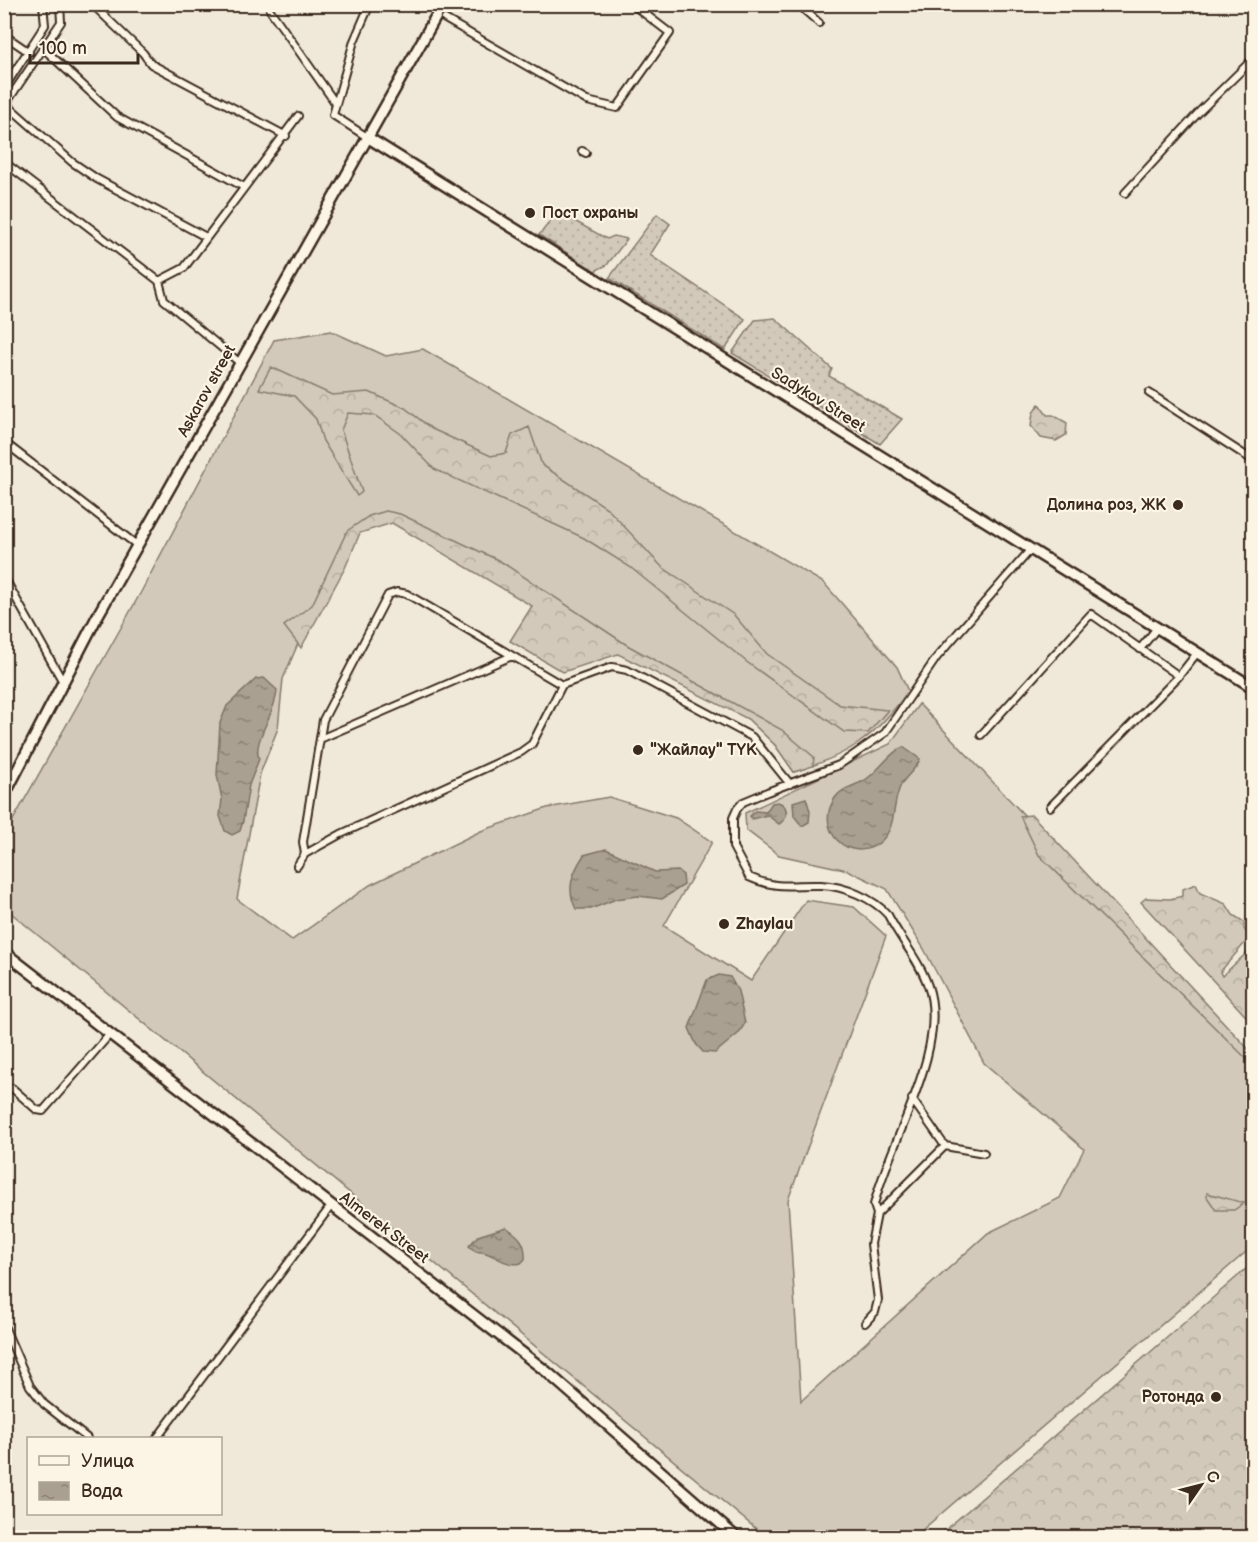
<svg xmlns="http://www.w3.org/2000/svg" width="1258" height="1542" font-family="'Balsamiq Sans',sans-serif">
<defs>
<pattern id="forest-crowns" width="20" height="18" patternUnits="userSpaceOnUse" patternTransform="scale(1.5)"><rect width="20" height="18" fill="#d2c9ba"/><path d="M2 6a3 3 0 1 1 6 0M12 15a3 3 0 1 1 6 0" fill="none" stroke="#b5ad9f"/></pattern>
<pattern id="garden-dots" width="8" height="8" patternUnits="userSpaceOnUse" patternTransform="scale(1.5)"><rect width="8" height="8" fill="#d2c9ba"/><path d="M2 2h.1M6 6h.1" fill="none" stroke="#b5ad9f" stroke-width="1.8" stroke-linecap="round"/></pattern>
<pattern id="water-ripples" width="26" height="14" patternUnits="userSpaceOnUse" patternTransform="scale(1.5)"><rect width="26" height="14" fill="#aaa091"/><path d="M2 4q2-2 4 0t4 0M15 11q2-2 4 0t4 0" fill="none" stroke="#8c8376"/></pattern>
</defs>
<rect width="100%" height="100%" fill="#f0e9d9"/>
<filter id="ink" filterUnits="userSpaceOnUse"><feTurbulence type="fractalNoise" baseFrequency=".0167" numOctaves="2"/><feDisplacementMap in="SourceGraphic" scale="12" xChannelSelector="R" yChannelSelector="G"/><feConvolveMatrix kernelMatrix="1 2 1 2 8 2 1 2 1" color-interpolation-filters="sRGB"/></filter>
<g filter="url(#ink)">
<!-- grass -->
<path fill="#d2c9ba" stroke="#867a6c" stroke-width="1.5" d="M331,331L386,356L423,349L824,583L897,667L908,691C875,738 849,755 794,772L775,745L748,719L387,518L355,533L311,613L283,679L278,728L260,774L237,899L292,940L370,885L481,831L547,808L609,797L676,818L712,842L664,926L751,981L806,900L854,907L886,936L788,1200L801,1401L988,1233L1060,1198L1084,1149L984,1063L924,949L887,889L847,870L779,855L746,830L745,813L890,744L919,704L1253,1057V1246L914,1537H766L5,908L7,831L141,592L274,340Z"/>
<!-- forest -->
<path fill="url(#forest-crowns)" stroke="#867a6c" stroke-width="1.5" d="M271,367L332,395L369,392L405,408L432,429L491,456L506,453L512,435L529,427L542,465L607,508L662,567L734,615L767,654L840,705L888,710L868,733L844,732L748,663L630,567L584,538L434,469L401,434L374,415L348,413L341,430L362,492L357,496L323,441L316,419L294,396L259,389Z
M1039,404L1047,415H1053L1067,423L1066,435L1056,441L1041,438L1031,426L1033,413Z
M386,511L400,514L500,561L627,645L782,730L814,757L813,766L794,772L775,745L748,719L618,654L563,672L510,641L532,606L392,523L360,533L345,568L301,648L284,626L312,605L347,531L369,516Z
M1032,815L1253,1054V1065L1039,855L1020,816Z
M1196,884L1200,893L1226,904L1233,915L1244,922V929L1250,937L1220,972L1222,976L1253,947V1024L1141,902L1146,898L1170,899L1183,896V889Z
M1207,1193L1244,1203L1234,1210H1216L1207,1197Z
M1253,1263V1537L936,1538L1215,1296Z"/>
<!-- garden -->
<path fill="url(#garden-dots)" stroke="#867a6c" stroke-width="1.5" d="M558,212L607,239L614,236L627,239L607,265L595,271L539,235Z
M657,214L670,224L650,255L745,319L725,350L609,278Z
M775,318L832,369L829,376L902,419L880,444L732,353L755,320Z"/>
<!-- water -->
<path fill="url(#water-ripples)" stroke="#7e7163" stroke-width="1.5" d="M264,678L277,690C276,714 252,740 259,759L249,785L243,821L240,831L232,835L225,831L220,816L222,799L217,775L220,723L227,706L256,679Z
M903,747L920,759C916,770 906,775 901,785C891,804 898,828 879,843C850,865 813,830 835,798C843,786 859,786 869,777C881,768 890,752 903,747Z
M806,798L810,811L809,822L802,826L794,816L793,802Z
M778,802C789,806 789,818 779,824L767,815L752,819L750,816L755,811L766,812L772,803Z
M606,849L655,872L678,871L683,875L684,885L662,899L638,896L616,899L591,909H576C566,889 572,873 584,855Z
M719,975L730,977L738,991L745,1023L739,1033L715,1053L703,1052L696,1044L689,1028L707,980Z
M506,1227C519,1236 526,1242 525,1259L521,1263C504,1268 492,1250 476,1252L469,1246L478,1236Z"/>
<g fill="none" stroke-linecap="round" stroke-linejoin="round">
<defs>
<path id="street" d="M92,4L143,53L151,64L286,136
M798,4L819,23
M270,10L336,104
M445,19L587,101L617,108L670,33L632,4
M4,35L29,52
M43,48L117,117L244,187
M4,88L45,25L43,4
M6,104L72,162L97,179L206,237
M5,105L61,22L60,4
M367,137L333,115L354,41L370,4
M582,151L586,153
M4,162L159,281L164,300L240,363
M1125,193L1200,111L1254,58
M159,281L184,268L298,116
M1149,393L1254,461
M4,442L138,546
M4,577L63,682
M1140,649L1157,628
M981,735L1091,614L1179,676L1197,653
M320,739L512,656
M4,761L14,777
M1050,807L1179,676
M305,854L341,834L521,752L532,744L562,685
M297,866L305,854L303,842L323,720L388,595L397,592L407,594L562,685L612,667L627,670L752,737L790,784
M12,1088L37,1110L43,1111L110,1034
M945,1146L984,1153
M877,1214L945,1146L912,1099
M865,1323L875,1312L878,1300L871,1244L877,1214L874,1205C889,1142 950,1048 928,986C920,961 900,939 888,915C873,898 844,886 821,885C792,884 777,890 749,877L733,847V818L737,809L743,802L767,792L839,765L885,733L937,657L1031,549
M4,1326L30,1386L44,1404L87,1438
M157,1438L331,1206"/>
<path id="secondary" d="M367,137L1254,688
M4,796L98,615L443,4
M4,952L547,1372L737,1538"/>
</defs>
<!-- street casing -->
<use href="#street" stroke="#3b2a1e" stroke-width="10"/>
<!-- secondary casing -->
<use href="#secondary" stroke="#3b2a1e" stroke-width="14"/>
<!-- street -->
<use href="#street" stroke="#fcf5e5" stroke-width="6"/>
<!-- secondary -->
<use href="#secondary" stroke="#fcf5e5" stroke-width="9"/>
</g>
</g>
<!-- markers -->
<g fill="#3b2a1e" stroke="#fcf5e5" stroke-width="2">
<circle cx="530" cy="213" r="6"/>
<circle cx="1178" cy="505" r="6"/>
<circle cx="638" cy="750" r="6"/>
<circle cx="724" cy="924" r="6"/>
<circle cx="1216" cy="1397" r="6"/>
</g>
<g text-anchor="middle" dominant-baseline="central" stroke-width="4.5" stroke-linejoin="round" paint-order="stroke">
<!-- poi labels -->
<g font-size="16" font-weight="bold" fill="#3b2a1e" stroke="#fcf5e5" text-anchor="start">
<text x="542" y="213">Пост охраны</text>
<text x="1166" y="505" text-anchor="end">Долина роз, ЖК</text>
<text x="650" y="750">"Жайлау" ТҮК</text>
<text x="736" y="924">Zhaylau</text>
<text x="1204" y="1397" text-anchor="end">Ротонда</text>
</g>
<!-- street labels -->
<g font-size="16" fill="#3b2a1e" stroke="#fcf5e5">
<text transform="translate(207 391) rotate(-61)">Askarov street</text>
<text transform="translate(818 400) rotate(32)">Sadykov Street</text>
<text transform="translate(384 1228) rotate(37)">Almerek Street</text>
</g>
</g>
<!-- margin -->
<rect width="1258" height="1542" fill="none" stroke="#fcf5e5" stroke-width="24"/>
<rect x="12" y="12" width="1234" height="1518" fill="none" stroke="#3b2a1e" stroke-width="2" filter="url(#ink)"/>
<!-- legend -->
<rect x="27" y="1437" width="195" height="78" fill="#fcf5e5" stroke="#afa495" stroke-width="1.5"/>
<rect x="39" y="1456" width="30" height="9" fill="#fcf5e5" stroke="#afa495" stroke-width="1.5"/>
<text x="81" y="1467" font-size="18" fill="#3b2a1e">Улица</text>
<rect x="39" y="1482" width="30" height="18" fill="url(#water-ripples)" stroke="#afa495" stroke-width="1.5"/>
<text x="81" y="1497" font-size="18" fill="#3b2a1e">Вода</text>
<!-- north arrow -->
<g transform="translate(1201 1485) rotate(55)" stroke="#fcf5e5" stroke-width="4.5" paint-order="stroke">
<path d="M0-4.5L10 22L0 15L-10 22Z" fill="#3b2a1e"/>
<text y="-9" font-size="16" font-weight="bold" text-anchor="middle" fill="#3b2a1e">С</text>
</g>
<!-- scale -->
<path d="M30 54v9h108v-9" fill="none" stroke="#3b2a1e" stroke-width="3"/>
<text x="39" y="54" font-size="18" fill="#3b2a1e" stroke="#fcf5e5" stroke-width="4.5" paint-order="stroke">100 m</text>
</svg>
